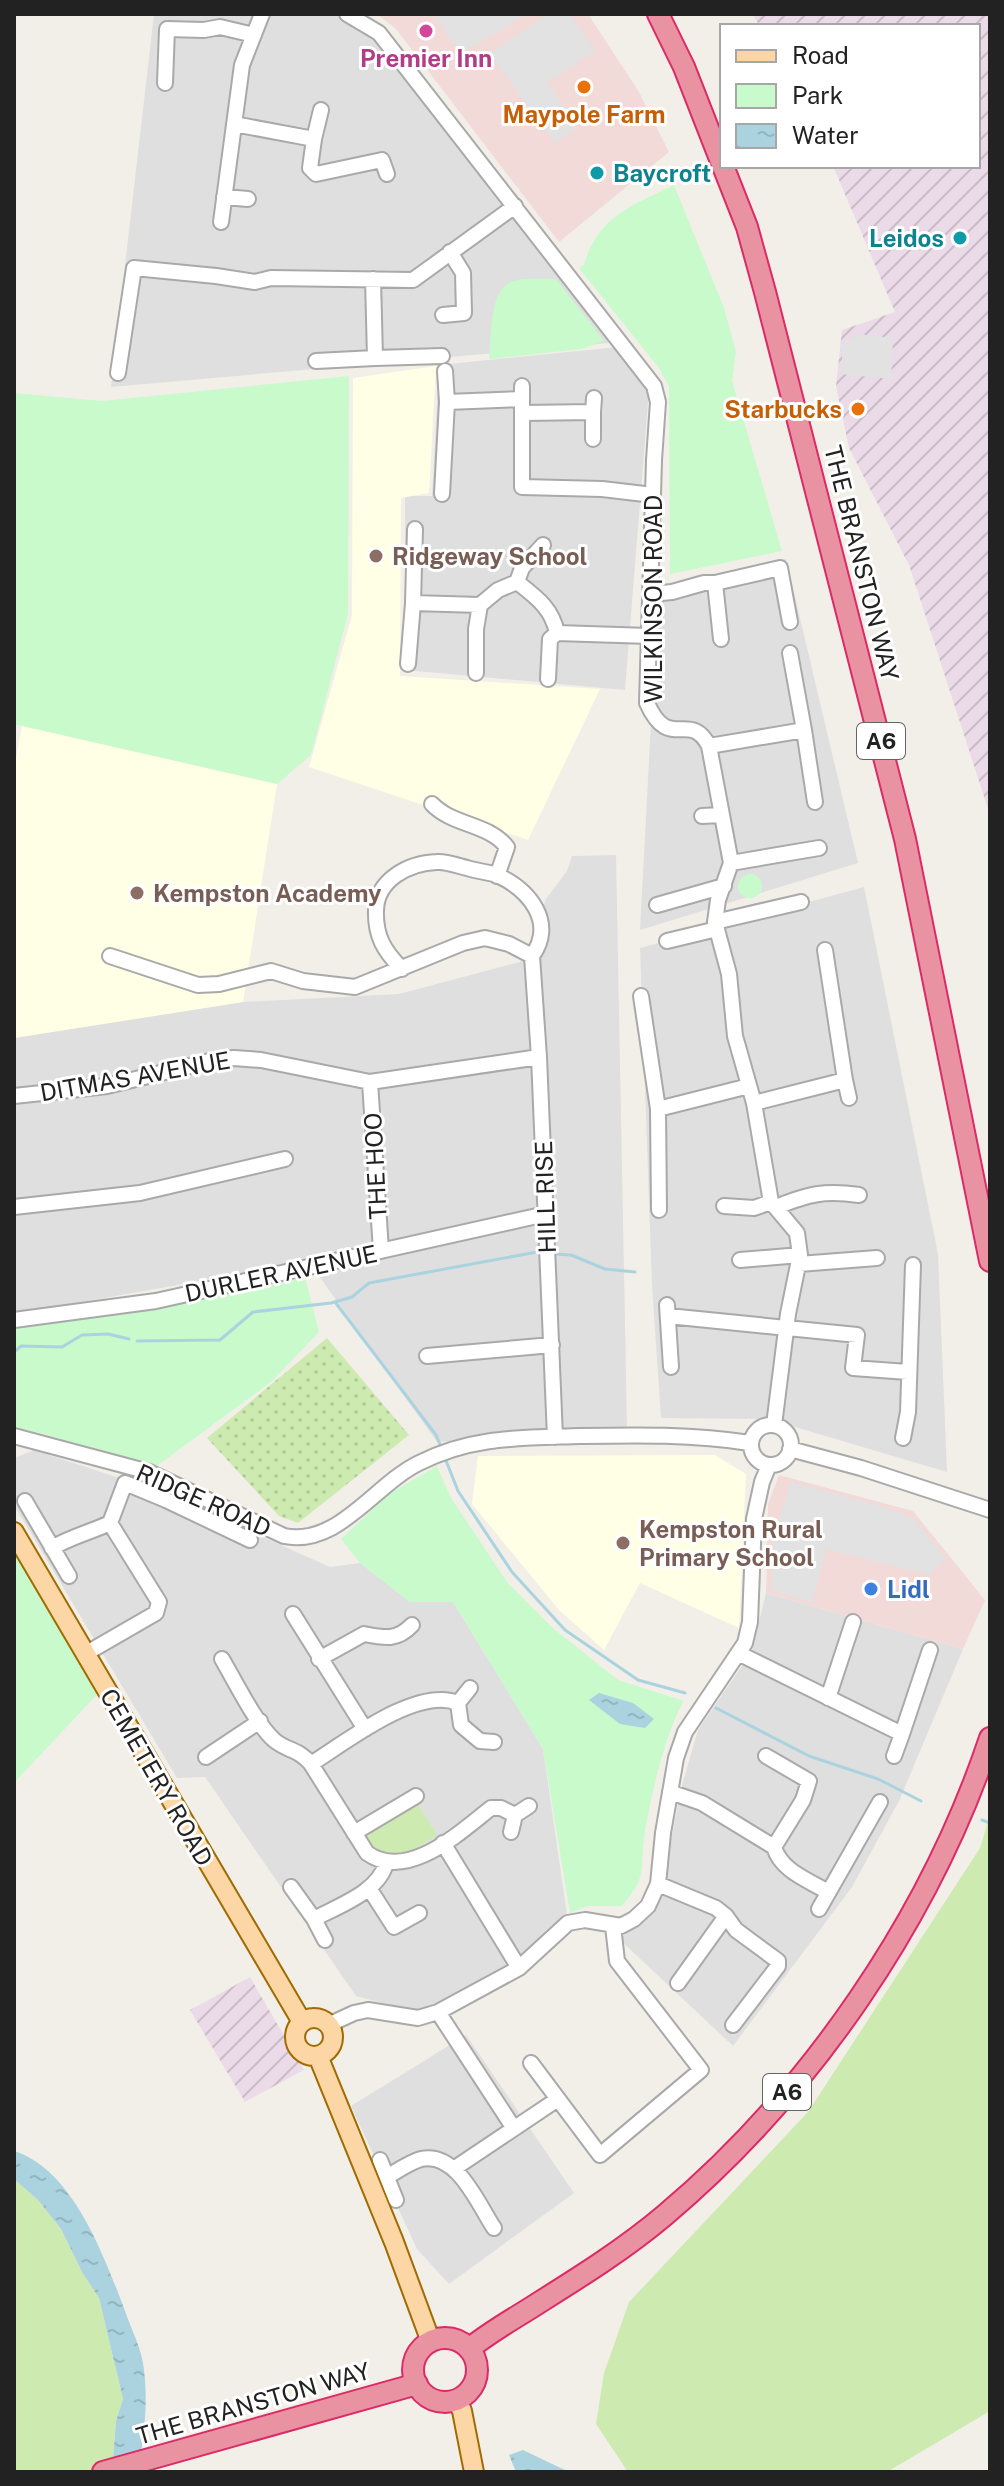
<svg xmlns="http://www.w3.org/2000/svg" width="1004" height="2486" font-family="'Public Sans',sans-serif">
<defs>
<pattern id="industrial-furrows" width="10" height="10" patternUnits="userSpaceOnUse" patternTransform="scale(2)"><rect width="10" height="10" fill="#ebdbe8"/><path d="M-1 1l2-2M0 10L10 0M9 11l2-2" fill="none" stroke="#c9bcc7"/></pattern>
<pattern id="garden-dots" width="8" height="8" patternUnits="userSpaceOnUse" patternTransform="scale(2)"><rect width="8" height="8" fill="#cdebb0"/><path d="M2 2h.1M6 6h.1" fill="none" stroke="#b0c997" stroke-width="1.8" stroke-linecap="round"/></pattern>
<pattern id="water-ripples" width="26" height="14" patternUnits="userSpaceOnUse" patternTransform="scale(2)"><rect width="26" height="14" fill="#aad3df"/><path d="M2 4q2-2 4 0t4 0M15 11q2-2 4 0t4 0" fill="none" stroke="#92b5bf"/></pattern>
</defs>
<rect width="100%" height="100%" fill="#f2efe9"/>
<!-- residential -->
<path fill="#e0dfdf" d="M154,14H347L368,25L620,342L111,387Z
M618,347L649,390L625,690L405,670V496H432L439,365Z
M786,559L858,863L640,930L658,590Z
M616,855L627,1429L437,1442L309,1262L14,1314V1038L243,1002L399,994L523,961L546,899L567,871L572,856Z
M864,887L938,1254L947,1472L768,1419L661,1418L652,1285L640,948Z
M34,1450L162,1492L330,1567L360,1563L410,1602H453L543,1749L567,1915L505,1969L417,2012L356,1996L205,1777L177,1778L14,1505V1458Z
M766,1593L963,1649L899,1801L852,1887L733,2046L619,1939L644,1921L662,1888L681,1789L698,1730L752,1651Z
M466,2035L574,2193L449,2284L417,2249L351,2106Z"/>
<!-- commercial -->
<path fill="#f2dad9" d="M377,14H588L639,92L669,152L559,242L396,29Z
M779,1475L913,1511L985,1600L963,1649L766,1593L768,1504Z"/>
<!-- industrial -->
<path fill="url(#industrial-furrows)" d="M752,14H990V815L909,565L849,448L836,386L842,330L895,312L833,166H978V26H760Z
M250,1977L304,2070L245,2102L190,2010Z"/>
<!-- education -->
<path fill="#ffffe5" d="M436,366L429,493L401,498L400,676L600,689L528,840L309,767L352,615L353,378Z
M22,726L277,784L243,1002L14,1038V769Z
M715,1455L746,1474L739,1628L640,1583L604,1650L559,1610L472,1504L478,1456Z"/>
<!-- grass -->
<path fill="#cdebb0" d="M415,1800L437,1835C408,1854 387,1869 363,1833Z
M990,1815V2411L887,2472H628L596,2424L604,2373L629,2302L808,2112L980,1848Z
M14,2179L38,2200L61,2229L83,2274L99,2298L123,2399L116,2421L112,2472H14Z"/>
<!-- park -->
<path fill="#c8facc" d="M674,185L724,308L736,352L732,381L782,551L670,574L669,386L659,368L579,268L584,265C597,217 633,205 674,185Z
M556,279L604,341L582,349L489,359C492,337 488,292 511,282C525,277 542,279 556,279Z
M349,376L348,614L311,755L277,784L14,724V393L102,401Z
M738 886a12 12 0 1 1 24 0a12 12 0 1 1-24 0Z
M305,1277L319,1332L271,1382L154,1468L41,1433L14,1429V1324Z
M437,1466L451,1498L507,1582L553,1628L618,1680L684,1701C666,1730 649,1802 644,1838C640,1872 647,1877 622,1906H588L570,1913L543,1749L453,1602H410L360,1563L341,1539L389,1494Z
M14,1538L103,1688L14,1783Z"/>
<!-- garden -->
<path fill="url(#garden-dots)" d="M327,1338L409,1435L298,1523L279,1516L207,1438Z"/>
<!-- parking -->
<path fill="#e2e2e2" d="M434,14H527L460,54Z
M548,14H570L595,51L548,82L576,128L555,143L490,54Z
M859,334L893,338L891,379L841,374L843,343Z
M791,1482L891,1509L914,1519L945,1558L930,1575L826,1549L812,1603L771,1590L774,1536Z"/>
<!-- water -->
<path fill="url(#water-ripples)" d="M599,1693L633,1703L654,1719L645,1728L620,1724L589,1700Z
M14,2151C73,2169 105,2258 125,2311C131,2328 140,2346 143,2363C149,2400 144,2435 138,2472H112L116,2421L123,2399L99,2298L83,2274L61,2229L38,2200L14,2179Z
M523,2450L569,2472H516L509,2455Z"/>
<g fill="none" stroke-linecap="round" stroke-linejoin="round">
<!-- stream -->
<path stroke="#aad3df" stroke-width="3" d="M554,1254L571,1255L605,1269L635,1272
M335,1302L436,1435L441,1447
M137,1341L220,1340L253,1312L331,1303L352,1297L369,1283L537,1252
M14,1352L21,1346L62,1347L82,1335L108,1334L129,1339
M445,1458L458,1491L512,1572L565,1630L638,1680L685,1693
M716,1708L809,1756L878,1779L921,1801
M982,1820L990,1823"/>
<defs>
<path id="minor" d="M347,14L379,33L654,386L658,402L654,460L647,703C669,753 690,709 709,746L731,863L718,900L715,922L729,974L735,1036L754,1103L771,1202L797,1233L800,1255L788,1314L774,1425
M165,83L167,29L204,30L220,27L254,35
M234,124L314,139L310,168L316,174L382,160L387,174
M314,139L321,110
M224,197L248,199
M221,222L242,65L262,14
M443,315L464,313L463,273L450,252
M375,358L442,356
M316,361L375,358L373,279
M118,373L134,268L216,276L255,282L271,278L413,280L515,206
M522,386V487L602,489L653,495
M447,402L522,399
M523,413L593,412L594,398
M593,439V412
M442,494L447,402L445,371
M415,529L413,603L480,605L498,590L517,582C536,597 552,608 557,633L649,636
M517,582L522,568L543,545
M715,583L721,639
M651,594L672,592L704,583H715L780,568L790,622
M790,653L804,730
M408,664L413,603
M476,673V629L480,605
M548,679L550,639L557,633
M709,746L804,730L815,802
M432,804C453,826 488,823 507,847L497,876
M702,816L721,815
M731,863L819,848
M657,905L724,886
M715,922L801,902
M667,941L717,929
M110,956L198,985L219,984L271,971L303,981L355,987L463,943L485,938L509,944L532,956C556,923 530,890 497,875C488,872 476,871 467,868C458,866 446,861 437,862C408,863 377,880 376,910C375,936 384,951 402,969
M532,956L539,1057L555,1437
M641,996L658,1109L749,1086
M845,1080L849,1098
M370,1082L381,1251
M14,1096L107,1086L214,1060L234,1058L261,1060L370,1082L539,1057
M754,1103L845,1080L825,950
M658,1109L659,1210
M724,1206L754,1208L771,1202
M14,1207L140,1193L285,1159
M776,1207C809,1194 824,1190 859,1195
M740,1260L800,1255
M799,1264L877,1258
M667,1305L671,1367
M668,1316L857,1335L853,1368L908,1372
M14,1320L156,1301L546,1214
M427,1356L552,1345
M751 1445a20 20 0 1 1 40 0a20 20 0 1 1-40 0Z
M14,1436L149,1472L284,1536C338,1547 374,1485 419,1463C472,1436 521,1438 580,1436C637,1435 693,1434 750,1443
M903,1438L908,1412L913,1265
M790,1449L861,1468L990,1510
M25,1501L69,1576
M110,1523L125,1483L166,1500L250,1540
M52,1548C70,1537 91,1532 110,1523L159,1602L156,1613L85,1654
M293,1614L365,1729
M738,1653L902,1734L930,1650
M222,1659C235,1681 256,1724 274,1740C287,1751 299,1749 311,1764L367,1853C407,1882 459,1833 491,1808H501L515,1815
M319,1659L364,1634C384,1638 397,1641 412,1625
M470,1688L458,1703L461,1725L480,1741L494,1742
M828,1698L853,1622
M766,1756L809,1781L803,1800L774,1847
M894,1756L902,1734
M206,1757L260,1721
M311,1764C346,1742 417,1686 458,1703
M670,1792L702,1803L774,1847C781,1871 808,1880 828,1892
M511,1832L515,1815L529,1806
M354,1833L416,1796
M443,1843L519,1968
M658,1884L716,1908L726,1916L736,1930L778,1961V1966L733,2025
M291,1887L314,1919
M369,1888L394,1927L419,1913
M819,1909L880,1802
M325,1940L314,1919C338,1906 379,1892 386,1863
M678,1983L726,1916
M438,2012L513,2127
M328,2025L354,2013L368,2010L418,2018L438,2012L519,1968L568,1923L585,1920L621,1926L634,1919L648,1906L658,1884L663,1833L676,1758L685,1732L745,1643L750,1622L754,1519L762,1482L769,1465
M531,2063L600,2155L701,2070L617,1961L613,1926
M380,2160L396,2200
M455,2168L558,2099
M387,2177C397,2171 410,2162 421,2159C457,2151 478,2204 494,2228"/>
<path id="major" d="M14,1532L302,2022
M295 2037a19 19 0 1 1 38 0a19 19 0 1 1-38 0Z
M318,2056L394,2242L431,2342
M457,2400L462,2411L474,2472"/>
<path id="highway" d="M658,14L684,67L722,164
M723,166L747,227L765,292L905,839L990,1261
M413 2370a32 32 0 1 1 64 0a32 32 0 1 1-64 0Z
M469,2349C491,2331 517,2317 540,2302C583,2275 626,2248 665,2215C810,2093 930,1918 990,1738
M103,2472L417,2384"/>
</defs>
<!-- minor casing -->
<use href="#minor" stroke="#a9a9a9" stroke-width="18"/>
<!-- major casing -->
<use href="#major" stroke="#a06b00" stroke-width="22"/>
<!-- highway casing -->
<use href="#highway" stroke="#dc2a67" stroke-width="24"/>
<!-- minor -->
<use href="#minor" stroke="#fff" stroke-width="14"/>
<!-- major -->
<use href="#major" stroke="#fcd6a4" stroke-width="18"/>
<!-- highway -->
<use href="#highway" stroke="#e892a2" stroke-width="20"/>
</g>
<!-- markers -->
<circle fill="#d1479c" stroke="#fff" stroke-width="3" cx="426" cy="31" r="8"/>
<g fill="#e8710a" stroke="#fff" stroke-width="3">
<circle cx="584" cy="87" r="8"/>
<circle cx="858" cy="409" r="8"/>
</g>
<g fill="#0f9aa8" stroke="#fff" stroke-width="3">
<circle cx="597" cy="173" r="8"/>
<circle cx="960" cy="238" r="8"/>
</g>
<g fill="#8d6e63" stroke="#fff" stroke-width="3">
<circle cx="376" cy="556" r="8"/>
<circle cx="137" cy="893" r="8"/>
<circle cx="623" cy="1543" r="8"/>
</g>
<circle fill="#3f7fe0" stroke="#fff" stroke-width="3" cx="871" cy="1589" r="8"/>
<g text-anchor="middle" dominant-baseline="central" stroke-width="6" stroke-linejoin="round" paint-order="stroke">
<!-- shield labels -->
<g fill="#fff" stroke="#646464" stroke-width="2">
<rect x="857" y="723" width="48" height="36" rx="6"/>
<rect x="763" y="2074" width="48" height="36" rx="6"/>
</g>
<g font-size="22" font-weight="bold" fill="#222">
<text x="881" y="741">A6</text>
<text x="787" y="2092">A6</text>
</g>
<!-- hotel labels -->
<g font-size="24" font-weight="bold" fill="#b23c85" stroke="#fff">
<text x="426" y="58">Premier Inn</text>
</g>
<!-- food labels -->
<g font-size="24" font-weight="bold" fill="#c56008" stroke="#fff">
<text x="584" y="114">Maypole Farm</text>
<text x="842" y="409" text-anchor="end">Starbucks</text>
</g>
<!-- culture labels -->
<g font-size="24" font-weight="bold" fill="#0d838f" stroke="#fff" text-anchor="start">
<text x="613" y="173">Baycroft</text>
<text x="944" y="238" text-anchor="end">Leidos</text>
</g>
<!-- education labels -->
<g font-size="24" font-weight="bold" fill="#785e54" stroke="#fff" text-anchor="start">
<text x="392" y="556">Ridgeway School</text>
<text x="153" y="893">Kempston Academy</text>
<text x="639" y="1529">Kempston Rural<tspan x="639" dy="28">Primary School</tspan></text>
</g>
<!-- street labels -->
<g font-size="24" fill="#222" stroke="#fff">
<text transform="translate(862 563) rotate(76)">THE BRANSTON WAY</text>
<text transform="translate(653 599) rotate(-90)">WILKINSON ROAD</text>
<text transform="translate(135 1076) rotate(-10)">DITMAS AVENUE</text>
<text transform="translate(375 1166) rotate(-93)">THE HOO</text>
<text transform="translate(545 1197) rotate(-92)">HILL RISE</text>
<text transform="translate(281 1273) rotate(-12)">DURLER AVENUE</text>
<text transform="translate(204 1500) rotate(24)">RIDGE ROAD</text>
<text transform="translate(157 1777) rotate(60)">CEMETERY ROAD</text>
<text transform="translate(253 2403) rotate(-16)">THE BRANSTON WAY</text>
</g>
<!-- shop labels -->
<g font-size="24" font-weight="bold" fill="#366cbe" stroke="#fff" text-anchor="start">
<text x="887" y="1589">Lidl</text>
</g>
</g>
<!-- border -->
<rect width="1004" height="2486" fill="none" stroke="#222222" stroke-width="32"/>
<!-- legend -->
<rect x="720" y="24" width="260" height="144" fill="#ffffff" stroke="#a7a7a7" stroke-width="2"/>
<rect x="736" y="50" width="40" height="12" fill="#fcd6a4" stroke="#a7a7a7" stroke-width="2"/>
<text x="792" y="64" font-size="24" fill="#222222">Road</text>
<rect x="736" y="84" width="40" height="24" fill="#c8facc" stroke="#a7a7a7" stroke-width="2"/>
<text x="792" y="104" font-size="24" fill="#222222">Park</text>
<rect x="736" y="124" width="40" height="24" fill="url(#water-ripples)" stroke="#a7a7a7" stroke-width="2"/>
<text x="792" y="144" font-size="24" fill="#222222">Water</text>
</svg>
